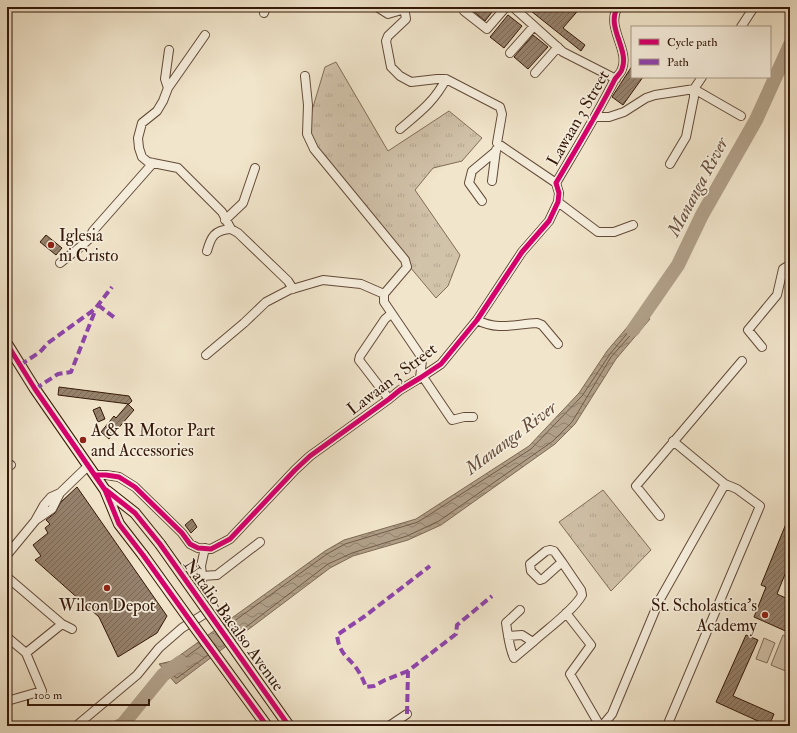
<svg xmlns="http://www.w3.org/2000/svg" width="797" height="733" font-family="'IM FELL Double Pica',serif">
<defs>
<pattern id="grass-tufts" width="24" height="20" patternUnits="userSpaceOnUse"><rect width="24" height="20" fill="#d1c2aa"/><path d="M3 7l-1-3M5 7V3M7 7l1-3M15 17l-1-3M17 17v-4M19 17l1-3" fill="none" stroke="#b4a691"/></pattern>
<pattern id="water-waves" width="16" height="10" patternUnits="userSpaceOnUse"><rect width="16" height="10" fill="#b09f88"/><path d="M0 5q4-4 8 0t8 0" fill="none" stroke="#90816d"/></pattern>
<pattern id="building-hatch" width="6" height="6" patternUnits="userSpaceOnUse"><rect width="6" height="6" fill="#96826d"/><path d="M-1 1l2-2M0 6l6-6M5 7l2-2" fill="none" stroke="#7b6958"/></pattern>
</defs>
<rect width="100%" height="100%" fill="#f1e5cb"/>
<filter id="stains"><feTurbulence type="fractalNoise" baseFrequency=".005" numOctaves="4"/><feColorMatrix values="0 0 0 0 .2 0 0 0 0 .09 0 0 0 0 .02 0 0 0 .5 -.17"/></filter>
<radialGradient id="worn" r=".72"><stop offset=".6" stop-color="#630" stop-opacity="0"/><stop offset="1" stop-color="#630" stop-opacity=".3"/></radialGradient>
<!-- grass -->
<path fill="url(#grass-tufts)" stroke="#826c58" d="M336,62L388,151L449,111L482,138L462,161L433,168L415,190L460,255L448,286L436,298L316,155L304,137L325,67Z
M603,490L651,550L611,591L559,522Z"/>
<!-- pitch -->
<path fill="#d1c2aa" stroke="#826c58" d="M783,635L790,638V667L788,672L771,665Z
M764,638L775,643L767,663L756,659Z"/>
<!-- water -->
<path fill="url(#water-waves)" stroke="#7e6954" d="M641,311L650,319L616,359L575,424L555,444L441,525L408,540L353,556L330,568L249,629L176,684L159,664L172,661L325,551L344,540L416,519L529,446L579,393L607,351Z"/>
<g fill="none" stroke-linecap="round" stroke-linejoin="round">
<!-- shore -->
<path stroke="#725b48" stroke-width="1" d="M226,627L327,554L345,544L418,522L531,449L582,396L610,354L640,318H643V321L611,357L572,422L553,441L439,521L407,536L352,553L328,564L233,637
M201,646L175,665L169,666V669L175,677L177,678L208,655"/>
<!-- river -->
<path stroke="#b09f88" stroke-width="14" d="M633,330L678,265L702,215L756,120L790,45
M119,726L123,724L163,675L181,662"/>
</g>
<!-- building -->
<path fill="url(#building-hatch)" stroke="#331707" d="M474,7H496L485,21L472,10Z
M526,7H581L563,28L585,45L581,51Z
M508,15L522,26L504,48L490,37Z
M533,35L548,47L528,69L514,57Z
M632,66V77H643L623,105L612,97Z
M46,235L62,248L56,255L40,242Z
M59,387L129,396L132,401L129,404L58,395Z
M128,404L134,410L109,439L101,432L114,416L116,418Z
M100,407L105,419L98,422L93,410Z
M77,487L167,616L157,633L118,657L99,617L35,560L41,556L33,545L48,533L45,528L50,524L46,520L55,513L61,502Z
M790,514V562L777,594L790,600V633L754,617L766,587L761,585Z
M192,519L197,527L191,533L185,525Z
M746,635L758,640L733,696L774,714L769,726L716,702Z"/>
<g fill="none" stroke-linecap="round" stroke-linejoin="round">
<defs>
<path id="minor" d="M377,7L388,14L405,9
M404,7L406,19L388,36L386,41L391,67L400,76L411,82L437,79H446L500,107L502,114L497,143L556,183
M467,7L464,11L487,29L506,7
M513,7L563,52L616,79
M264,13L266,7
M741,27L754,7
M205,35L168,88L163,101L157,111L142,123L138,138L139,148L142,157L148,162L178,168L222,212L231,229L238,233L288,281L293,289
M510,53L534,26
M535,73L558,47
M305,76L308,105L307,134L314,149L405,260L407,267L384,294V302L420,355L422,360L420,378
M168,88L165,79L169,50
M596,117H609L624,112L646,98L655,95L694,89L741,116
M400,129C420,112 434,102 446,79
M670,164L686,137L694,97V89L702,77
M492,181L496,150
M482,201L469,183L472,171L496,151
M558,202L598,232H614L633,225
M225,220L243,203L255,168
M207,251C211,237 214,230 231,229
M60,263L79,248L88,240L93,231L153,163
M477,320C498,331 515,324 537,323L542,325L558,344
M762,347L748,330L777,295L783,269L786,267L790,268
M206,355L244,323L266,302L289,290L323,280L361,284L384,294
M423,377L452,420L464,417H473
M389,399L359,360L360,356L385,319L391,314
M7,463L11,465
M95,475H106L119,477L135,487L182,533L190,544L198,548L211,549L230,539L295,470L310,456L389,399L400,390L420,378L441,364L477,320L522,252L549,221L558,202L559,193L556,183C576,149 597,115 615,79C617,76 621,73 622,69C630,50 605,26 618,7
M660,516L636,486L742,361
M36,520L52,509L60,493
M550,550L554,551L562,562L543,579L540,580L531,571L530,564L546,551Z
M7,555L35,521L44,505L51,497L60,493L88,466
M202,576L201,566L205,548
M7,577L62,624L72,629
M566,613L591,645L570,674L600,726
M508,636L522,635L533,642L514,658C509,647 508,635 506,623L520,610
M7,637L26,653L42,691L7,701
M533,642C546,630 574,610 582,595L581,590L562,562
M26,653L62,624
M76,726L137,675L159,648L182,628L214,608L212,603L202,590V576L217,575L260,542
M389,726L407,714
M602,726L612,714L659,601L725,484
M667,726L760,506L737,489L725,484L673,441"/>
<path id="major" d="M7,344L35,389L105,490L119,524L143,555
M107,491L135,513L160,544"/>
</defs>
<!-- minor casing -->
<use href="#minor" stroke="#624a38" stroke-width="10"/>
<!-- major casing -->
<use href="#major" stroke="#331707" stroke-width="12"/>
<!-- minor -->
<use href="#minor" stroke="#f6eedd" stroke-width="8"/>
<!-- major -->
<use href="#major" stroke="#f1e5cb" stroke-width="10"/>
<defs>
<path id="major-bridge" d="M160,544L289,726
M143,555L194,626L267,726"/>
</defs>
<!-- major-bridge casing -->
<use href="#major-bridge" stroke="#331707" stroke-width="12" stroke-linecap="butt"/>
<!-- major-bridge -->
<use href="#major-bridge" stroke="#f1e5cb" stroke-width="10"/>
<!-- quiet -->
<path stroke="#8e44ad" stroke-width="4" stroke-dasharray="8 4" stroke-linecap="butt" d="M98,305L115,318
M20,365L40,352L48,343L95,309L112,287
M35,389L58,374L71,372L95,311
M408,671L385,680L374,686L366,687C363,679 359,671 354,665C344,654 339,651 337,635L365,616L430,566
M407,714L408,671L456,634L457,625L492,596"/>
<defs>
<path id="cycleway" d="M7,344L35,389L105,490L119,524L143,555L194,626L267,726
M95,475H106L119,477L135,487L182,533L190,544L198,548L211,549L230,539L295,470L310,456L389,399L400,390L420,378L441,364L477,320L522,252L549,221L558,202L559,193L556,183C576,149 597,115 615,79C617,76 621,73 622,69C630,50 605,26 618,7
M106,490L135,513L160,544L289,726"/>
</defs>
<!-- cycleway casing -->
<use href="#cycleway" stroke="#f6eedd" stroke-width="8"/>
<!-- cycleway -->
<use href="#cycleway" stroke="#d6006c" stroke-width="5"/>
</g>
<!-- markers -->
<g fill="#8f2418" stroke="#f6eedd" stroke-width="1.5">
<circle cx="51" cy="245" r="4"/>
<circle cx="83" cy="440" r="4"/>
<circle cx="107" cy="588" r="4"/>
<circle cx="765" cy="615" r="4"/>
</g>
<g text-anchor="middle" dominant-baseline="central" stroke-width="3.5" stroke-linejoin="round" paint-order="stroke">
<!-- street labels -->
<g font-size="17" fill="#331707" stroke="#f6eedd">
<text transform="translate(578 118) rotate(-60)">Lawaan 3 Street</text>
<text transform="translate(392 379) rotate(-37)">Lawaan 3 Street</text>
<text transform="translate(234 625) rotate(54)">Natalio Bacalso Avenue</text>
</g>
<!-- poi labels -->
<g font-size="17" fill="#331707" stroke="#f6eedd" text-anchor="start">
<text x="59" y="235">Iglesia<tspan x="59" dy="20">ni Cristo</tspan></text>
<text x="91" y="430">A &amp; R Motor Part<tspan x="91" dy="20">and Accessories</tspan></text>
<text x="107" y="605" text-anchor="middle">Wilcon Depot</text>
<text x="757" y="605" text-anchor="end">St. Scholastica's<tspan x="757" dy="20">Academy</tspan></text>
</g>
<!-- water labels -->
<g font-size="18" font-style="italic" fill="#654d3b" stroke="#f6eedd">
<text transform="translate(698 187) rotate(-62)">Mananga River</text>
<text transform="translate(511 438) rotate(-37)">Mananga River</text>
</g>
</g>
<!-- margin -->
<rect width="797" height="733" fill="none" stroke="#f1e5cb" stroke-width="24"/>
<rect x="8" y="8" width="781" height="717" fill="none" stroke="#331707" stroke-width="2"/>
<rect x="12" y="12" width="773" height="709" fill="none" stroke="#331707"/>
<!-- legend -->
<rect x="631" y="26" width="140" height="52" fill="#f6eedd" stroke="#a89887"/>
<rect x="639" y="39" width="20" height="6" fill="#d6006c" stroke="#a89887"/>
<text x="667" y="46" font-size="12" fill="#331707">Cycle path</text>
<rect x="639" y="59" width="20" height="6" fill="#8e44ad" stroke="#a89887"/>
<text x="667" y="66" font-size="12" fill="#331707">Path</text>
<!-- scale -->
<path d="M28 699v6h121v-6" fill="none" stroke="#331707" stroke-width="2"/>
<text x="34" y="699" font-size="12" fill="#331707" stroke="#f6eedd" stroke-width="3" paint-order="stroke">100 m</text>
<rect width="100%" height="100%" filter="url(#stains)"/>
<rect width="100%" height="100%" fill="url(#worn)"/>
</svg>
